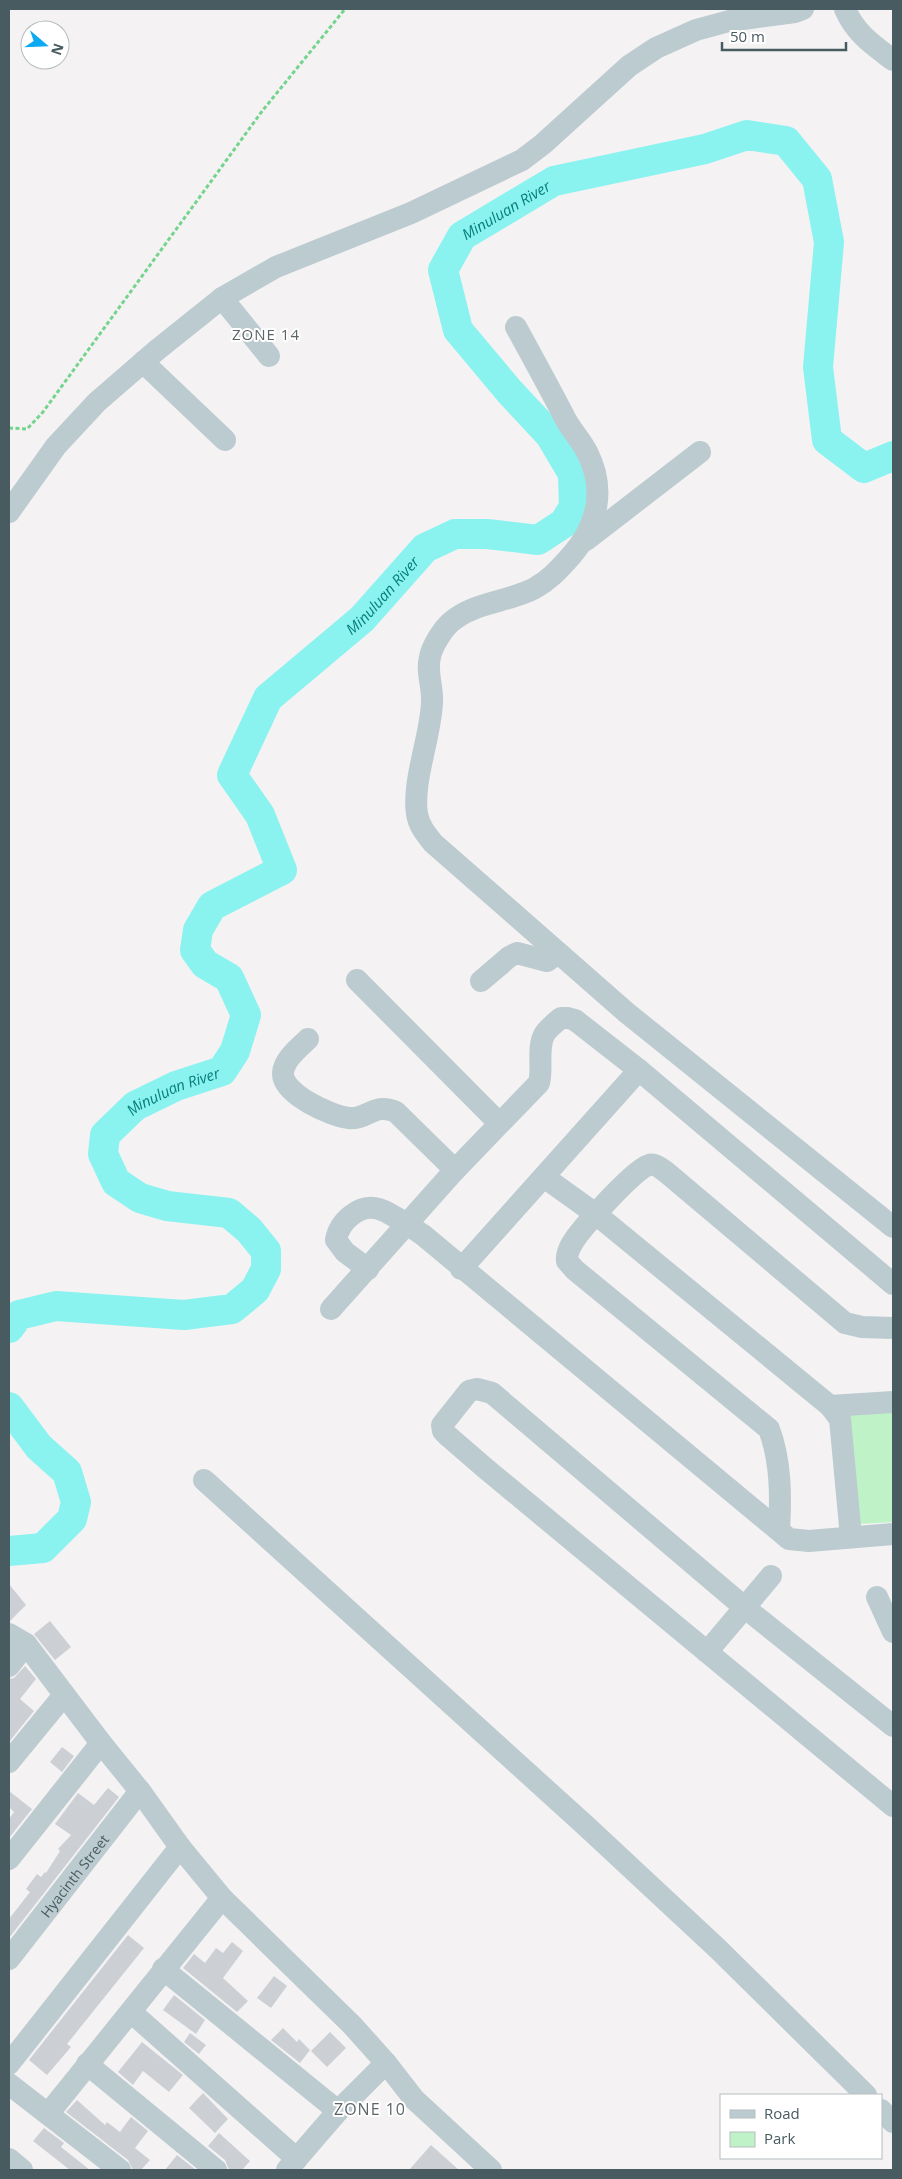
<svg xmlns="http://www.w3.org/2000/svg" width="902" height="2179" font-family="'Open Sans',sans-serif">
<rect width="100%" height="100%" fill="#f4f2f3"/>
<!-- green -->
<path fill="#bff3c7" d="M893,1404V1522L860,1524L848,1407Z"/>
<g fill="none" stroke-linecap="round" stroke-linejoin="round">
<!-- river -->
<g stroke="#8af3ef" stroke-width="30">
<path id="s1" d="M9,1328L19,1315L56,1306L184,1315L232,1309L255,1290L266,1269V1251L249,1230L229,1213L167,1206L140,1198L116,1182L103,1154L105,1135L135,1106L176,1086L222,1071L235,1051L246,1015L229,978L205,964L195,950L198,930L212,906L282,870L260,815L232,775L268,698L362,619L425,548L455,534H487L538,540L564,523L574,507L573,474L550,435L509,391L458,330L443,270L462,236L554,181L705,149L747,135L786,141L817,179L829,242L818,367L827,440L864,468L893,456"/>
<path d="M9,1407L39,1447L67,1472L76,1502L72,1519L43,1548L9,1551"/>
</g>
</g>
<!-- building -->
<path fill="#ccd0d5" d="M9,1584L26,1605L10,1621H9Z
M50,1621L71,1647L55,1660L34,1634Z
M25,1666L36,1679L20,1699L34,1711L9,1742V1679L14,1678Z
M62,1747L74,1756L62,1772L50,1762Z
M108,1788L119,1797L9,1938V1919L30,1892L26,1889L37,1874L41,1877L45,1872L46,1873L60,1851L58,1849L71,1835L55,1824L78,1793L94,1805Z
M9,1791L32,1809L9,1838V1819L14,1812L9,1807Z
M128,1935L144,1948L67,2044L71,2047L47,2075L29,2060Z
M232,1942L243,1951L223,1978L248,2001L237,2012L183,1968L194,1954L205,1963L216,1948L223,1953Z
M274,1976L287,1986L271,2008L257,1998Z
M174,1995L205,2020L196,2034L163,2010Z
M283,2028L297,2042L299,2039L310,2050L300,2063L271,2040Z
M330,2032L346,2048L327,2067L311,2051Z
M190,2033L206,2045L199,2054L184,2042Z
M142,2042L183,2075L169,2092L143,2071L133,2085L118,2072Z
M203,2093L228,2119L215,2133L189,2108Z
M77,2100L105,2125L107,2122L120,2132L131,2117L148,2131L135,2148L150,2160L141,2170H133L128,2160L66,2112Z
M44,2128L64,2143L61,2147L90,2170H70L33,2141Z
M219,2133L250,2161L242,2170H229L225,2160L208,2146Z
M431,2145L459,2170H409Z
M177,2155L196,2170H165Z"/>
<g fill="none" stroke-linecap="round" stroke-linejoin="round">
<!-- path -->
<path stroke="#74d48e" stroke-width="3" stroke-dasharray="4 2.5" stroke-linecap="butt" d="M9,428L27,429L43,412L263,110L345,9"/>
<!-- minor -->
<g stroke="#bccbcf" stroke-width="22">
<path d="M845,9C855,33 873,45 893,60"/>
<path d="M222,298L269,356"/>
<path d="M516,327C533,358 550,389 566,420C572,431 581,440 587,452C606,489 598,525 571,556C560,568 550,580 535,588C509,602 474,602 451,622C443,629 432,646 430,657C426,672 433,687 432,702C431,736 412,781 417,814C419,826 426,834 433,843L627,1013L893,1227"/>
<path d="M143,362L225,440"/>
<path d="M9,512L56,446L97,402L157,350L222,298L276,267L411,213L522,160L543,144L629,66L656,48L696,30L729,21L795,12L803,9"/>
<path d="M586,540L700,452"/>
<path d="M357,980L499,1123"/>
<path d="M481,981L509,957L517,953L547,961L558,953"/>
<path d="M308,1039C299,1048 284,1059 283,1073C282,1094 331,1116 349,1118C368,1120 374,1102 396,1112L455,1170"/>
<path d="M544,1177L597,1215L830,1406L840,1419L851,1537"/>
<path d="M368,1269L345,1252L336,1240C339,1222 359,1203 379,1209C392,1213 411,1227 423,1235L789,1539L809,1541L893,1534"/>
<path d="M461,1269L639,1070"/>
<path d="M331,1309L455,1170L539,1083C543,1068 537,1049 544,1035C547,1029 555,1023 561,1018H568L575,1020L639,1070L893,1284"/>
<path d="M830,1406L893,1402"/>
<path d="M204,1480L586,1826L718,1949L866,2095"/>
<path d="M779,1530C781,1497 781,1461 769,1429L575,1270L567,1261C566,1252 572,1243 577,1236C587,1223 636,1167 649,1165C655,1163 660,1168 666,1172L845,1323L862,1327L893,1328"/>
<path d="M877,1597L893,1632"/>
<path d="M9,1634L26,1644L101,1743L140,1791L180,1847L222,1898L352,2025L386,2063L414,2099L491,2170"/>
<path d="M707,1652L771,1576"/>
<path d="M9,1666L26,1644"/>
<path d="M893,1726L744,1607L492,1393L477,1389L469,1391L442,1425L443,1431L448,1436L485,1468L893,1806"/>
<path d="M9,1762L64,1695"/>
<path d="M9,1859L101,1743"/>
<path id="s2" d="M9,1959L140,1791"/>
<path d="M163,1969L338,2111"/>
<path d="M131,2012L297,2159"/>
<path d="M9,2064L180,1847"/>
<path d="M87,2064L216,2170"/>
<path d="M9,2084L120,2170"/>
<path d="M881,2110L893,2122"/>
<path d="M48,2114L222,1898"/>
<path d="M9,2159L22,2170"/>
<path d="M287,2170L338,2111L386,2063"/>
</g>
</g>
<g text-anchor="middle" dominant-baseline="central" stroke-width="4" stroke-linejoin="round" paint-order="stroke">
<!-- street labels -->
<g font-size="14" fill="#485b61" stroke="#fff">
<text stroke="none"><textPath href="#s2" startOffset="106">Hyacinth Street</textPath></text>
</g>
<!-- water labels -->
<g font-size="15" font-style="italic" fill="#077f7b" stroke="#fff">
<text stroke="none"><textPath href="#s1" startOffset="1882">Minuluan River</textPath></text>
<text stroke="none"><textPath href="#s1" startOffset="1282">Minuluan River</textPath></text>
<text stroke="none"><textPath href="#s1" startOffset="608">Minuluan River</textPath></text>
</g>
<!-- neighbourhood labels -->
<g font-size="15" letter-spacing="1" fill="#5e6568" stroke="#fff">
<text x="266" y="334">ZONE 14</text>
</g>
<!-- quarter labels -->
<g font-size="16" letter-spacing="1" fill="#5e6568" stroke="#fff">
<text x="370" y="2109">ZONE 10</text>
</g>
</g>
<!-- border -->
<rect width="902" height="2179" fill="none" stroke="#485b61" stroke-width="20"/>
<!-- legend -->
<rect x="720" y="2094" width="162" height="65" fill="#ffffff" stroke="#b6bdc0"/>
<rect x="730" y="2110" width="25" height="8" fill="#bccbcf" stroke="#b6bdc0"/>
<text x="764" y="2119" font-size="15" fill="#485b61">Road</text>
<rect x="730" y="2132" width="25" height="15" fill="#bff3c7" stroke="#b6bdc0"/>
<text x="764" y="2144" font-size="15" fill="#485b61">Park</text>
<!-- north arrow -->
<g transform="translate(45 45) rotate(109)"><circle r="24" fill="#ffffff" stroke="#b6bdc0"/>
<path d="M0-4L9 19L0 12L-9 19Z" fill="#0ea9f3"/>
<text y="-8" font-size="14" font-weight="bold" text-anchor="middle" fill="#485b61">N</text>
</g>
<!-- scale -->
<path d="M722 42v8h124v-8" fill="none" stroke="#485b61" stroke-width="2.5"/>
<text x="730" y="42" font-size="15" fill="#485b61" stroke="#ffffff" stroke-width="4" paint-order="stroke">50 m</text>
</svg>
